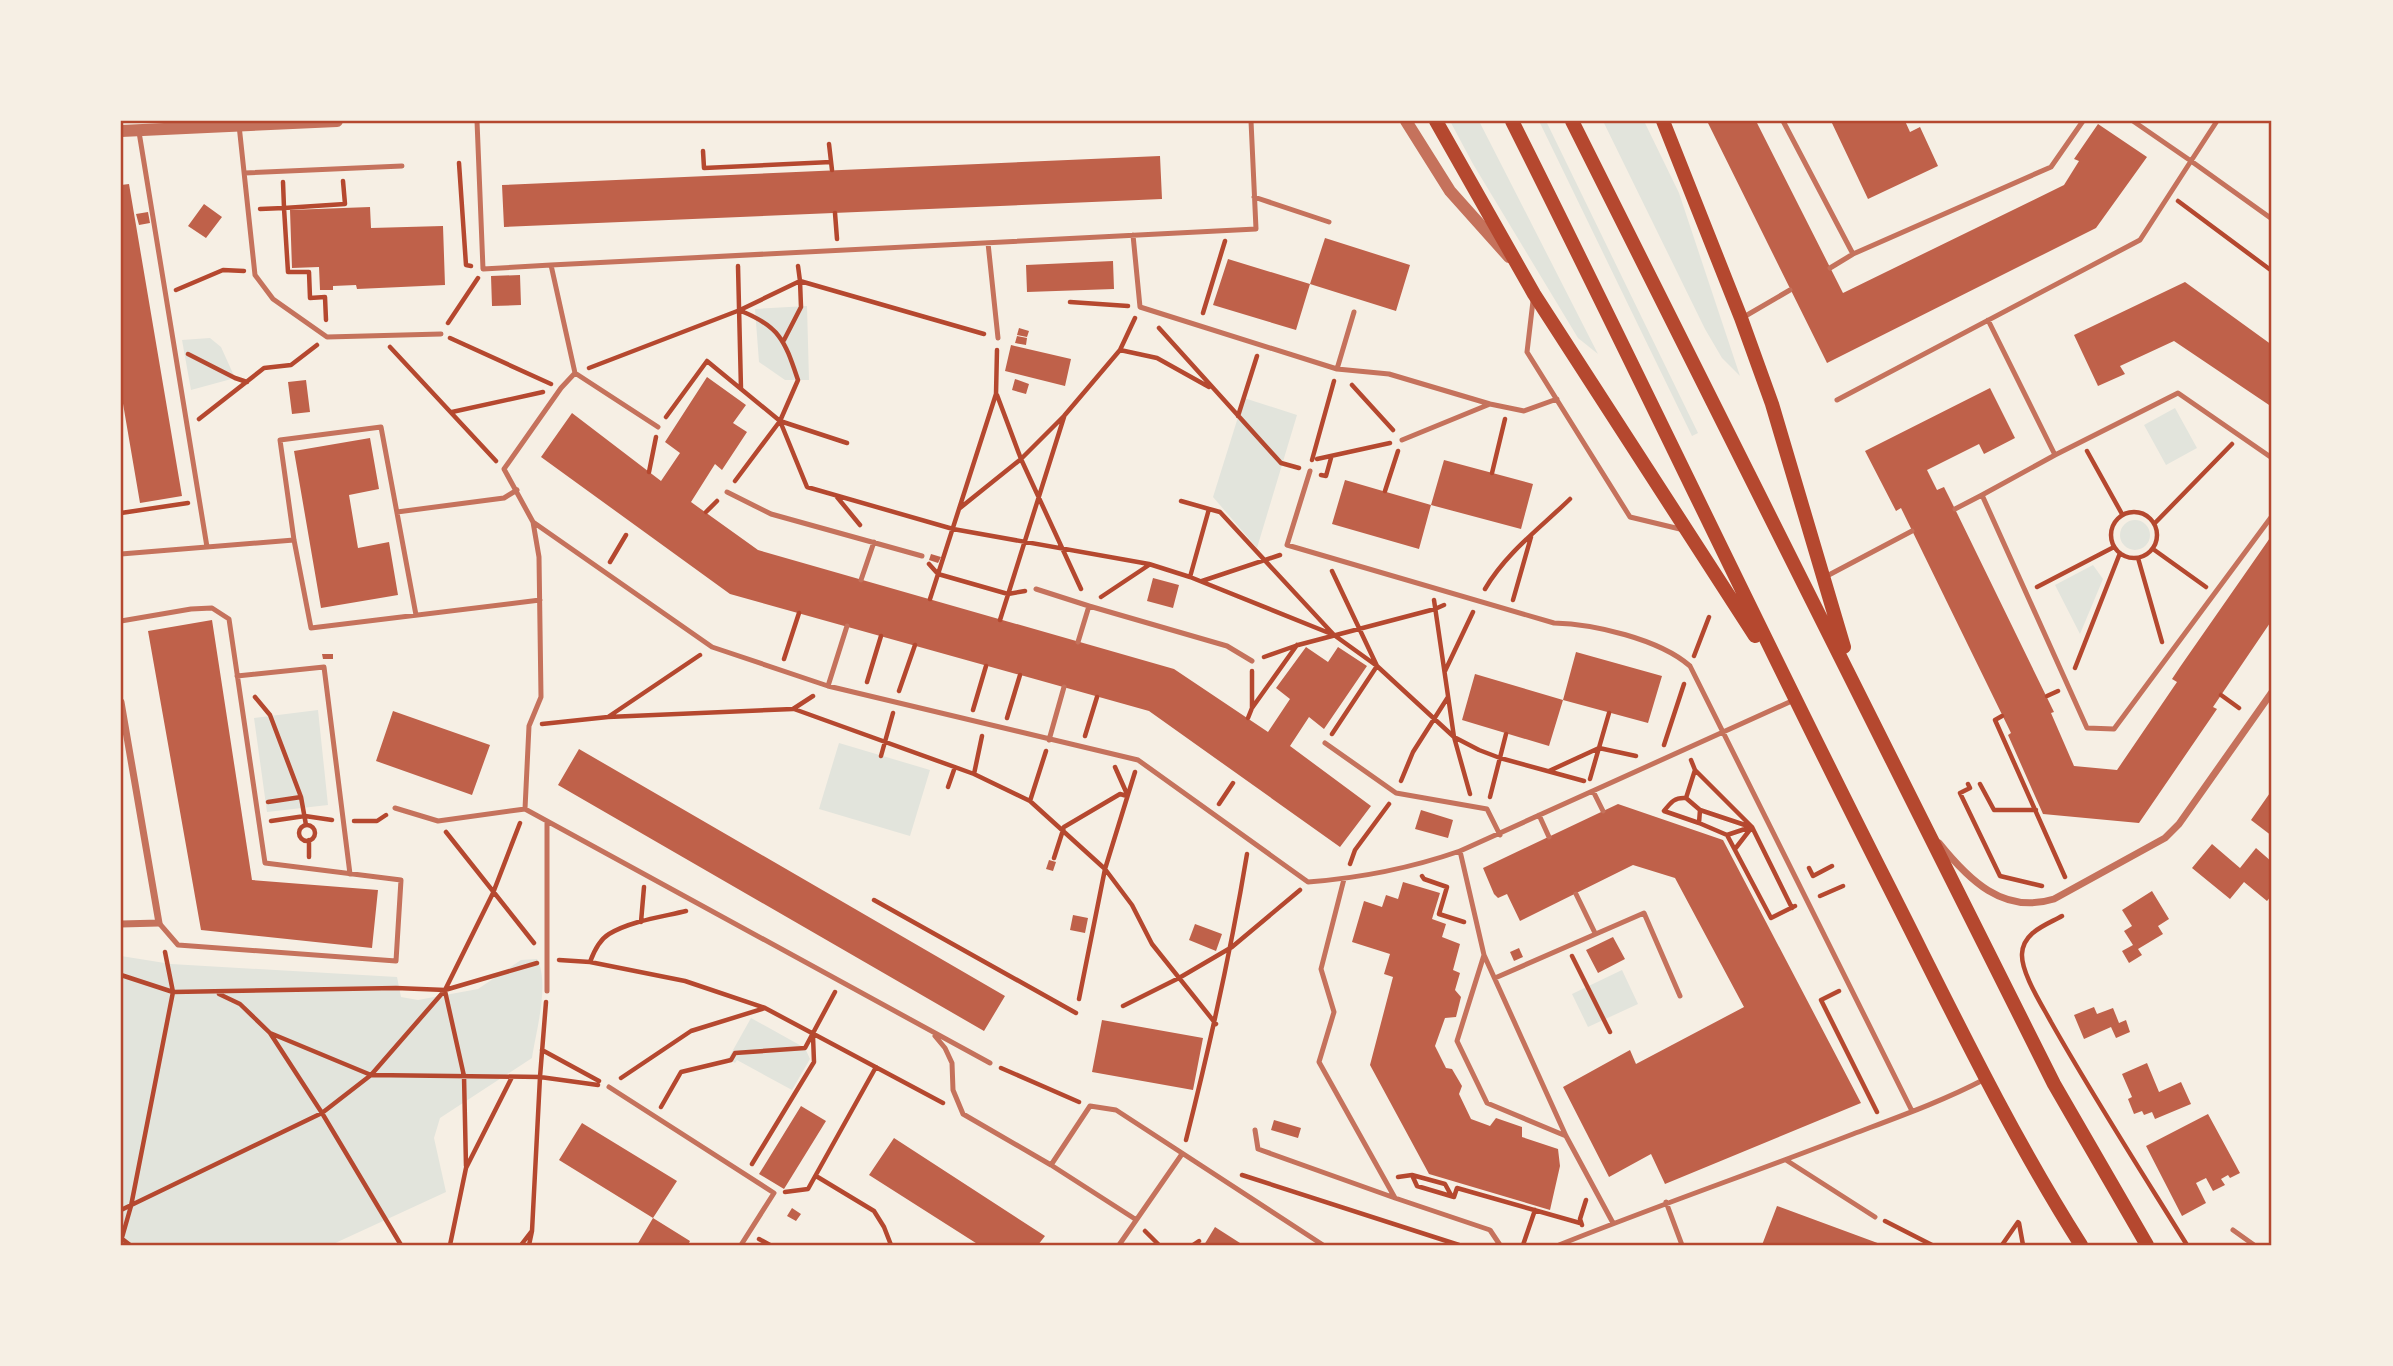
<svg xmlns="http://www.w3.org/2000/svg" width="2393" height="1366" font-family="'Source Sans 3',sans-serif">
<rect width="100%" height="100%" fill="#f6efe4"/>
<!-- green -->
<path fill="#e2e4dc" d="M1450,121H1479L1598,354L1578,338L1473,164Z
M1539,121H1546L1698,433L1692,436Z
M1603,121H1644L1679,193L1740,376L1722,358L1705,329Z
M807,306L809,380H785L759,362L755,309Z
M210,338L221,347L235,378L191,390L182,340Z
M1244,398L1297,415L1257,548L1213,497Z
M2175,408L2197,448L2166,465L2144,425Z
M2120 535a15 15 0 1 1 30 0a15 15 0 1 1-30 0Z
M2093,565L2103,579L2080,634L2055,585Z
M318,710L328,805L267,812L254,718Z
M839,743L930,770L910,836L819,809Z
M121,956L171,964L397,977L401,997L418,1000L478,989L521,960L537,959C550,983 536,1031 532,1058L440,1118L434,1138L446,1192L331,1245H121Z
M1622,970L1638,1004L1588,1027L1572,994Z
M751,1018L805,1048L810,1059L792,1090L737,1060L735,1063L728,1059Z"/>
<!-- building -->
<path fill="#bf614a" d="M1707,121H1756L1843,293L2064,185L2079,161L2074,159L2098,124L2147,157L2096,228L1827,363Z
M1831,121H1905L1910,132L1920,127L1938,166L1868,199Z
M1160,156L1162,199L504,227L502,185Z
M129,184L182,496L140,503L121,392V185Z
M204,204L222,217L206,238L188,226Z
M370,207L371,228L443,226L445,285L357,289L356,285L333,286V290H320L319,267L292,268L290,210Z
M148,212L150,223L139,225L136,214Z
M1325,238L1410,265L1396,311L1310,284Z
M1228,259L1310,284L1296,330L1213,305Z
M1113,261L1114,289L1027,292L1026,265Z
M520,275L521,305L492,306L491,276Z
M2185,282L2272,345V407L2174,341L2120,366L2125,374L2098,386L2074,335Z
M1019,328L1029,331L1027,337L1017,335Z
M1017,336L1027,338L1026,345L1015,343Z
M1011,345L1071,359L1065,386L1005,371Z
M707,377L746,405L733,423L747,432L722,470L715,464L691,502L758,550L1174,669L1268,732L1290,699L1276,688L1306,647L1328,662L1338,647L1367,666L1324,729L1309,717L1290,746L1371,806L1340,847L1149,711L730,594L541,457L572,413L661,481L680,453L665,442Z
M1015,379L1029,384L1026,394L1012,390Z
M306,380L310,412L292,414L288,382Z
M1990,388L2015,438L1984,454L1979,444L1927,470L1937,490L1944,487L1955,509L2054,712L2051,713L2074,766L2117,770L2177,682L2172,679L2180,667L2272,535V620L2213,707L2217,709L2139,823L2043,814L2008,735L2011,733L1901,508L1896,511L1865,451Z
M370,438L379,489L349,495L358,548L389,542L398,595L321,608L294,451Z
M1444,460L1533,484L1521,529L1431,505L1419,549L1332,524L1345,480L1431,505Z
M931,554L941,557L938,563L929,560Z
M1153,578L1179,585L1173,608L1147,601Z
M212,620L252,880L378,890L372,948L201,930L148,631Z
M1576,652L1662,676L1648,723L1563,700Z
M322,654H333V659H323Z
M1475,674L1563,700L1549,746L1462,720Z
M393,711L490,745L472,795L376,761Z
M579,749L1005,996L984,1031L558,785Z
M2272,790V836L2251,820Z
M1618,804L1723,840L1861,1103L1665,1184L1651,1154L1609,1177L1563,1087L1630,1050L1636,1064L1744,1007L1675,878L1633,865L1520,921L1507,894L1498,898L1494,894L1483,868Z
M1421,810L1453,820L1448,838L1415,829Z
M2212,844L2240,868L2256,848L2272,862V895L2267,901L2244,882L2230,899L2192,868Z
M1049,860L1056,862L1053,871L1046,869Z
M1403,882L1440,893L1432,919L1446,924L1442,937L1460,944L1453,970L1460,973L1455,990L1461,997L1456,1017L1445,1018L1435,1046L1446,1068L1452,1069L1462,1086L1459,1094L1471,1119L1490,1126L1496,1118L1522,1127V1137L1558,1149L1560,1166L1550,1210L1429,1174L1370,1065L1393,977L1384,974L1390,954L1352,942L1364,901L1382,907L1386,895L1398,899Z
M2152,891L2169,919L2158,926L2163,934L2138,949L2142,955L2129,963L2122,951L2133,945L2124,931L2132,926L2122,910Z
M1073,915L1088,918L1085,933L1070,930Z
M1195,924L1222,934L1216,951L1189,940Z
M1613,937L1625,959L1598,973L1586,950Z
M1519,948L1523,957L1514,961L1510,952Z
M2094,1007L2097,1014L2113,1008L2119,1023L2126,1020L2130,1032L2116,1038L2111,1027L2084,1039L2074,1015Z
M1102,1020L1203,1038L1193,1090L1092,1072Z
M2147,1063L2159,1092L2181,1082L2191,1104L2155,1119L2152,1112L2144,1115L2142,1111L2134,1114L2128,1099L2132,1097L2122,1074Z
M801,1106L826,1121L784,1189L759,1174Z
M2208,1114L2240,1173L2230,1178L2228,1175L2221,1179L2225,1185L2213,1191L2206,1178L2196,1183L2206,1203L2182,1216L2146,1146Z
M1274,1120L1301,1128L1298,1138L1271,1130Z
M582,1123L677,1181L653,1218L559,1160Z
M894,1138L1045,1236L1038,1245H979L869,1175Z
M1777,1206L1883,1245H1762Z
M792,1208L801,1214L796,1221L787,1216Z
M653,1218L690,1241L688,1245H637Z
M1215,1227L1240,1243L1244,1245H1204Z"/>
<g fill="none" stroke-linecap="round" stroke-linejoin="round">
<!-- path -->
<path stroke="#b5482f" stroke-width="4.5" d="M829,144L832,170
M703,151L704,168L831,162
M459,163L466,265L471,266
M2178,201L2272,271
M260,209L284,208L283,182
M835,213L837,239
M738,266L741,389
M176,290L223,270L244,271
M1070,302L1128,306
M1203,313L1225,241
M326,320L325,297L310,298L309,272H288L284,208L345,204L343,181
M448,323L478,278
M1159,328L1281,463L1299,468
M450,338L551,384
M784,340L801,307L800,281L984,334
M390,347L496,461
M1120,350L1157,358L1209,387
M188,354L235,378L247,382
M589,368L740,310L800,281L798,266
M1352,385L1393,430
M997,395L1021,459L1081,589
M452,412L543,392
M1238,416L1257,356
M666,417L707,361L780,421L847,443
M199,419L264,368L291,365L317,345
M780,421L807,487L953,529L1149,564L1190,577L1334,635
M2087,451L2122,514
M1317,459L1390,443
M1312,460L1334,381
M649,472L656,437
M1492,473L1505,419
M1321,475L1326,476L1331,458
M735,481L780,421L798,380C785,342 781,327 741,311
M1385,491L1398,451
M837,497L860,525
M1181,501L1209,509
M960,508L1021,459L1064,416L1120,350L1135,318
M2111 535a23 23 0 1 1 46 0a23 23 0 1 1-46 0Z
M706,512L717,501
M121,513L188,503
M2155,523L2232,444
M2153,549L2206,587
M2138,558L2162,642
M610,562L626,535
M929,564L938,574L1008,594L1025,591
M1190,577L1209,509L1220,512L1334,635L1377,666L1454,737L1479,750L1500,758L1584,781
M1202,581L1280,555
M2037,587L2114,547
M1485,589C1506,553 1540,528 1570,499
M1101,597L1149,565
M930,599L996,394L997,350
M1434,600L1454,737L1470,794
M1513,600L1531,537
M1000,620L1064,417
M1694,656L1709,617
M1264,657L1298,645L1435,609L1444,605
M784,659L799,613
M2075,668L2120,553
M1252,671V708
M1445,671L1473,612
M867,682L881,636
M899,691L915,645
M2221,695L2239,708
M2047,696L2058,691
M255,697L270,715L301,797L306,825
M794,709L974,774
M973,710L986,666
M2002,716L1995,720L2065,877
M608,717L793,709L813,696
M1007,718L1020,675
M1248,718L1252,708L1297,645
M542,724L608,717L700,655
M1332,734L1377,666L1332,571
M982,736L974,774L1030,801L1105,869L1132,905L1152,944L1216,1024
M1085,736L1097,697
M1664,745L1684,684
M881,756L893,713
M1691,760L1695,770L1752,827L1792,908
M1115,767L1127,794
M1695,770L1686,798L1700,810L1699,823L1727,835L1771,918L1795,906
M1549,771L1599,748L1636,756
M1590,779L1609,713
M1401,781L1413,752L1448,697
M1968,784L1970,788L1960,793L2000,876L2042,886
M1980,784L1994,810H2036
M948,787L955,767
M1490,797L1506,734
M1686,798C1675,797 1671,802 1664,811L1699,823
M1030,801L1046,751
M268,802L301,797
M1219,804L1233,783
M1700,810L1751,827
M271,821L305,816L332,820
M354,821H377L386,815
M299 833a8 8 0 1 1 16 0a8 8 0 1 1-16 0Z
M446,832L534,943
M1727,835L1751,827
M309,840V857
M1735,849L1752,827
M1054,858L1064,827L1120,794L1127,796
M1350,864L1355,850L1389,804
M1809,868L1813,876L1832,866
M1422,876L1424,879L1447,887L1439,914L1464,922
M1820,896L1843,886
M874,900L1076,1013
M2062,916C2046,925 2023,932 2022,954C2021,973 2042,1005 2051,1022C2094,1098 2141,1171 2187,1245
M641,922L644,887
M1572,956L1610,1032
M559,960L590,962L685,981L765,1008L943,1103
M590,962C594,951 599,940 609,934C631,921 661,917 686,911
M121,975L173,992L396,988L445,990L537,963
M445,991L464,1076L466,1166
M1839,991L1821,1000L1877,1112
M219,994L240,1004L270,1033L322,1113L401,1245
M1079,999L1105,869L1135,772
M1123,1006L1179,978L1232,947L1300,890
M270,1033L371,1075L540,1077L598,1085
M542,1050L599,1081
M1001,1068L1079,1102
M621,1078L691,1031L765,1008
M661,1107L681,1072L731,1060L735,1053L805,1048L835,992
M1186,1140C1210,1045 1231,951 1247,854
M752,1164L814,1062L813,1036
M1242,1175L1459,1245
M1412,1175L1445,1184L1451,1195
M816,1176L874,1211L884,1227L891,1245
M1398,1177L1412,1175L1417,1186L1454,1197L1457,1188L1580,1223
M785,1192L808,1189L876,1067
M121,1210L322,1113L371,1075L445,990L493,893L520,823
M1885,1221L1932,1245
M2019,1223L2023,1245
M1582,1225L1580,1219L1586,1200
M1145,1231L1159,1245
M121,1238L130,1245
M759,1239L770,1245
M121,1241L131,1206L173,992L165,952
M450,1245L466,1168L512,1077
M521,1245L531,1232
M529,1245L532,1231L540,1077L546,1002
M1193,1245L1199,1241
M1523,1245L1535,1210
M2002,1245L2018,1222"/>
<!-- service -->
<path stroke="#c5725c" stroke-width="5" d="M477,121L483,269L551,265L575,373L658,427
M1783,121L1853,254L2051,167L2083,121
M2133,121L2191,161L2217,121
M239,125L255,275L273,299L327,337L441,334
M139,132L207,547
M245,173L402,166
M1254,197L1329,222
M1133,235L1140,307L1337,369L1389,374L1490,404L1524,411L1557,399
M988,243L998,338
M551,265L1256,229L1251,121
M1830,268L1853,254
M1533,301L1527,352L1630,517L1684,530
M1742,318L1790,290
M1988,320L2055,455
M1337,369L1354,312
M1837,400L2140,240L2191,161L2272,219
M1402,440L1490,404
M2272,458L2178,393L2055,455L1982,495L2087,728L2114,729L2272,516
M1310,471L1287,545L1554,623C1594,624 1659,639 1690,666L1912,1111
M727,492L771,514L922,556
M1955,509L1982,495
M397,512L504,498L517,490
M533,522L712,647L828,686L1138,760L1308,882C1361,878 1411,868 1460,851L1794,700
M121,554L294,540
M1825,577L1912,531
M861,580L874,542
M1036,589L1089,606
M416,615L381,427L280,440L294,540L311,628L540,600
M121,621L191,609L212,608L229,619L265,863L401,880L396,961L178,945L159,923
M1078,642L1089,606L1227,646L1252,661
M237,676L324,667L350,874
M828,686L847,626
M1049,740L1064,687
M1325,743L1396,793L1487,809L1500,835
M1593,791L1603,811
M395,808L438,821L525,809L990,1063
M525,809L529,726L541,697L539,557L533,522L504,469L561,388L575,373
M1539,815L1549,837
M547,821V991
M1460,851L1484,955L1566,1136L1613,1223
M1344,879L1321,969L1334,1012L1319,1062L1395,1198L1490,1230L1500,1245
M1576,894L1595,933
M1484,955L1457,1041L1487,1103L1566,1136
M1495,978L1644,913L1680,996
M935,1036L945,1048L952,1063L953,1090L963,1114L1051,1165L1135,1219
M609,1087L774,1193L741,1245
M1255,1130L1258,1149L1395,1198
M1786,1160L1875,1217
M1051,1165L1090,1106L1116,1110L1323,1245
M1666,1202L1682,1245
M2233,1230L2254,1245
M1119,1245L1182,1154
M1559,1245C1656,1206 1755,1172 1853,1134C1898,1117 1943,1101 1985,1079"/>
<!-- minor -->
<path stroke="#c5725c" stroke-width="7" d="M121,702L159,923L121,924
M1939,843C1968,879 2003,915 2054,899L2165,838L2179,824L2272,692"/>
<!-- tertiary -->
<path stroke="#c5725c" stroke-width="12" d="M1406,121L1450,191L1509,257
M121,131L337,121"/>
<!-- secondary -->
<path stroke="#b5482f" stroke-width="14" d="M1436,121L1534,294L1755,636
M1512,121C1638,372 1757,626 1884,877C1947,1001 2006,1127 2081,1245
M1572,121L2054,1084L2147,1245
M1663,121L1741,318L1772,404L1844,647"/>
</g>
<!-- border -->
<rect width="2393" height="1366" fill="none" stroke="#f6efe4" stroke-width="245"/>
<rect x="122" y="122" width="2148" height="1122" fill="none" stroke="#b5482f" stroke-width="2.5"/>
</svg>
